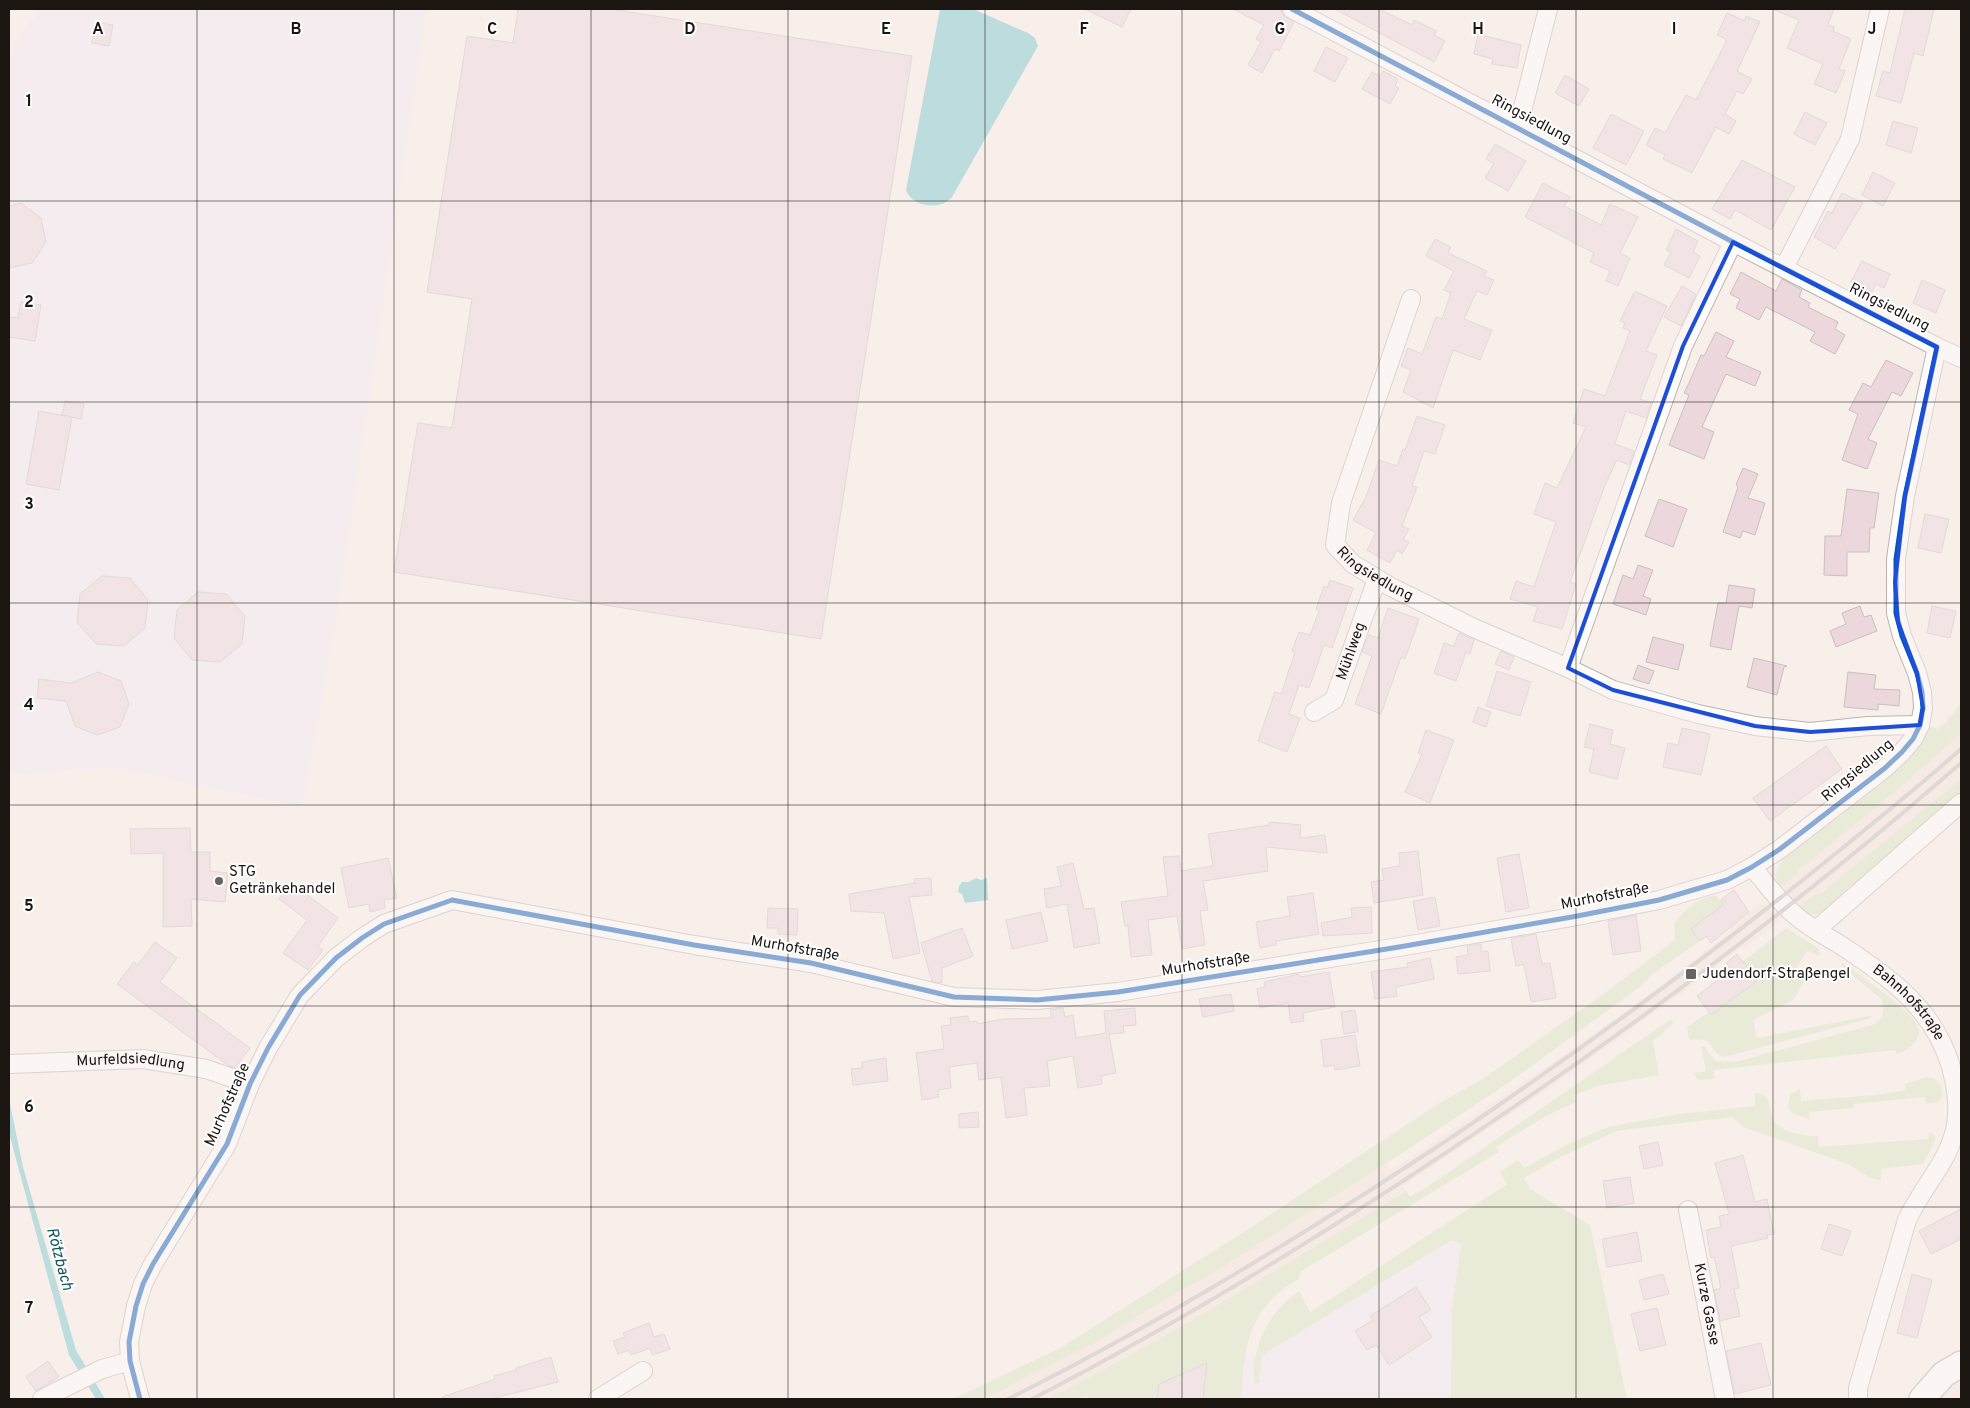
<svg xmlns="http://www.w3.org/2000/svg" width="1970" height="1408" font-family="Overpass,sans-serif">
<rect width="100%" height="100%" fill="#f8efeb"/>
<!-- built -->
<path fill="#f6e4dc" d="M1961,734V779L1822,892L1814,895L1797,908L1781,887L1798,875L1800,869L1901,787Z
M1764,901L1780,921L1744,949L1742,947L1675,998L1545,1091L1403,1186L1410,1197L1058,1399H984L1098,1341L1166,1299L1210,1275L1387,1163L1392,1170L1552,1063L1636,1004L1731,932L1729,929Z
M1961,1364V1399H1922Z"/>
<!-- industrial -->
<path fill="#efe8f3" d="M41,9H426L336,616L302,807L112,767L9,775V68L14,43Z
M1452,1240L1461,1244L1452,1309L1451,1399H1102L1207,1363L1262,1355Z"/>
<!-- green -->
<path fill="#d8e7c2" d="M1961,702V734L1901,787L1800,869L1798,874L1780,888L1775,875L1782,860L1918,745L1931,726L1937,729L1948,721L1947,719L1957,709Z
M1961,779V792L1830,907C1818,917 1810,917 1798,907L1814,895L1822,892Z
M1715,895L1729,909L1691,929L1700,941L1654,973L1637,989L1581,1030L1504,1086L1387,1163L1210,1275L1166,1299L1098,1341L984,1399H953L1060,1348L1250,1228L1441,1102L1483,1079L1610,989L1675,940L1674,923C1689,907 1693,900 1715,895Z
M1786,928L1818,948L1820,954L1819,956L1807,951L1793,973L1805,980L1793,1000L1753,1020L1757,1038L1874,1015L1868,1019L1724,1057C1705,1051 1721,1037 1689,1040L1687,1027L1709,1012L1711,1015L1757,981L1742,962Z
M1843,963C1858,974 1917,1013 1919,1030C1921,1042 1906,1051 1897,1054L1895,1050L1714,1070V1079L1700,1080L1696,1078L1694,1073L1706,1071L1701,1046L1706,1047L1710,1055L1716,1061L1735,1062L1872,1025C1883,1020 1886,1010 1881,999L1841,965Z
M1671,1019L1673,1022L1672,1025L1653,1041L1659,1075L1598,1086L1574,1095L1576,1102L1544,1117L1496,1147L1499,1152L1300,1272L1299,1279C1247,1309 1245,1345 1241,1399H1203L1207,1363L1159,1384L1157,1399H1090L1085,1396L1078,1399H1047C1171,1337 1288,1263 1406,1191L1410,1197L1427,1187Z
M1927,1077C1939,1078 1943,1087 1942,1098L1937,1102L1926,1104L1925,1097L1854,1104V1108L1809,1112V1119L1793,1114L1788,1107L1790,1094L1800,1089L1801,1101L1875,1095L1906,1090L1905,1084Z
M1755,1093C1774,1093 1767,1112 1776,1123C1785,1133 1804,1136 1818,1136L1819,1147L1928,1139L1929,1132L1934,1135L1936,1139L1923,1164L1881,1169V1180L1870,1178L1848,1164L1743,1127L1732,1117L1616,1131L1559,1158L1524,1178L1530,1189L1590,1225L1627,1399H1451L1452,1309L1461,1244L1452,1240L1262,1355L1259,1382L1256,1384L1254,1381C1252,1345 1269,1312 1299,1291L1310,1312L1507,1184L1500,1172L1518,1160L1524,1168L1566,1145L1608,1127L1679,1114L1755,1106Z"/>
<!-- water -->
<path fill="#76c6cc" d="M940,9H973L1028,33L1035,38L1038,46L952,197C941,211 912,207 906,190Z
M976,878L981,880L987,878L988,900L965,903L962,894L958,892L959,886L962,882H969Z
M9,1099L23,1167L76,1350L105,1399H96L69,1355L9,1133Z"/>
<!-- building -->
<path fill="#ebd7dc" stroke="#c8c1c0" d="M518,9H610L912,56L821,639L394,572L418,423L452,428L472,299L427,292L467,36L513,43Z
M1085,9H1131L1122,27Z
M1233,9H1281L1283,15L1294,22L1279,51L1275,49L1262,73L1248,65L1261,42L1256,39L1264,25Z
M1335,9H1379L1412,25L1414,20L1436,31L1434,35L1445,41L1434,62Z
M1772,9H1834L1828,25L1834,27L1833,31L1851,39L1839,69L1845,71L1836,93L1814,84L1823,64L1787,48L1799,20Z
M1905,9H1934L1923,56L1914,53L1901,103L1876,96L1883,71L1890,73Z
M1727,13L1745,21L1746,16L1760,22L1737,71L1752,79L1743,94L1737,91L1725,114L1736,121L1729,134L1716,127L1692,173L1663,159L1665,155L1646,145L1655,128L1665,133L1686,95L1696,100L1725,44L1726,39L1717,35Z
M95,22L113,25L109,46L92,43Z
M1478,34L1521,45L1517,68L1492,64L1493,59L1474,54Z
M1326,47L1348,58L1335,82L1314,71Z
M1383,71L1398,79L1395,86L1399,88L1390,104L1362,89L1372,72L1380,76Z
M1565,75L1589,89L1579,106L1555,93Z
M1805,112L1827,123L1815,145L1794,134Z
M1611,114L1644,131L1626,165L1593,148Z
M1893,121L1918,128L1911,153L1886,145Z
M1495,144L1526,161L1508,191L1485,178L1494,164L1486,159Z
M1742,160L1795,187L1771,230L1735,210L1730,219L1712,209Z
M1873,172L1895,183L1883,206L1862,195Z
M1543,183L1570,197L1564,206L1601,225L1610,204L1638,217L1620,253L1630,258L1618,286L1606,281L1610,271L1590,262L1594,253L1525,217Z
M1842,193L1863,203L1835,249L1814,237L1828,211L1832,213Z
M21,203L41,218L46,242L32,263L9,268V206Z
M1676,229L1698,241L1693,252L1700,256L1689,278L1664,265L1671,252L1666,250Z
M1435,239L1451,247L1448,253L1487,271L1484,276L1494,280L1487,295L1477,291L1464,319L1492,330L1480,360L1453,350L1433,408L1403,392L1411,370L1401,366L1408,348L1422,354L1436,317L1442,319L1451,293L1444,290L1454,271L1426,256Z
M1862,261L1890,274L1884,288L1876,284L1872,292L1851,282Z
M1741,272L1776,291L1782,279L1802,290L1799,297L1810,303L1808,307L1838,322L1835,329L1845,335L1835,354L1810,341L1815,332L1766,307L1759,320L1736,308L1740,299L1730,294Z
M1922,280L1945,290L1936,313L1913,303Z
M1682,286L1696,294L1681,326L1664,317Z
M1635,291L1667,306L1646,351L1657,355L1640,399L1651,403L1646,418L1626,411L1615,444L1634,451L1629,465L1617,460L1605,485L1570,582L1576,584L1562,629L1533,621L1538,607L1510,599L1516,581L1534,587L1556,522L1534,514L1545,483L1557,488L1586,427L1573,423L1584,389L1605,396L1630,331L1623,328L1625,323L1620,321Z
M21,302L41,305L35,341L9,337V317L18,318Z
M1716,332L1734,341L1726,357L1761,372L1755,386L1726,374L1702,427L1714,432L1704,459L1669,445L1689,395L1684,393L1689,383L1701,355L1704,356Z
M1886,360L1913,373L1901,396L1892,392L1868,439L1877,443L1867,469L1842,460L1858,414L1849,410L1863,383L1871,387Z
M65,401L84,404L81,419L62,415Z
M39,411L72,417L59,490L26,484Z
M1417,416L1445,425L1435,454L1424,451L1412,486L1417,487L1402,526L1409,529L1403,539L1409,542L1402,554L1397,550L1390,563L1367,550L1376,533L1353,520L1366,497L1379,460L1397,466L1403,449L1405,450Z
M1743,468L1758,474L1748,498L1765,503L1755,535L1743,531L1740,538L1723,532L1738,487L1736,485Z
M1847,489L1879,493L1874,528H1870L1869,552H1847V576L1824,575L1825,536H1841Z
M1659,499L1687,509L1673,547L1645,536Z
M1925,514L1949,519L1941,553L1918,548Z
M1638,565L1653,570L1643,596L1651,599L1646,615L1613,604L1623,575L1633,579Z
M102,576L130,578L148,600L145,628L124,646L96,644L77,622L80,594Z
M1330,580L1353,588L1332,648L1324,645L1309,688L1299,685L1289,714L1300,718L1287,752L1258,741L1275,692L1281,694L1295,652L1292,651L1299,632L1310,635L1319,611L1316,609L1324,586L1327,588Z
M1729,585L1755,589L1752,608L1739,606L1731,650L1710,646L1718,603H1726Z
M198,592L226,594L245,616L242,644L220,662L192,660L174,638L177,610Z
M1860,606L1864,617L1871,615L1877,631L1836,647L1830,631L1846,624L1842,613Z
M1932,606L1956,611L1950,638L1927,633Z
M1388,608L1419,619L1405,659L1401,657L1381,714L1355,704L1372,656L1362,652L1369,635L1378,638Z
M1459,633L1474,640L1470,654L1466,652L1456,681L1434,673L1444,643L1454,646Z
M1653,637L1684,645L1678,670L1646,662Z
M1501,651L1514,657L1509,670L1495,664Z
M1754,658L1787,666L1784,667L1777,695L1747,687Z
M1638,665L1654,671L1649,684L1633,679Z
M1497,671L1531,682L1520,716L1486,706Z
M98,672L121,681L129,704L120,727L97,735L75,726L66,701L37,698L39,679L71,683Z
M1848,672L1876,675L1874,689L1900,690L1899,706L1878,704V710L1844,707Z
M1478,707L1491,712L1486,727L1473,722Z
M1590,724L1613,730L1610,744L1625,748L1617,779L1589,772L1594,749L1584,747Z
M1682,728L1710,734L1701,775L1663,767L1668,743L1678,745Z
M1426,730L1454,740L1430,803L1405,792L1422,754L1418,753Z
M1826,746L1842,769L1770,821L1753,798Z
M1269,822L1301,825L1300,838L1325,835L1327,853L1266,847L1268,871L1203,881L1208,910L1200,911L1205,945L1182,949L1177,916L1148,920L1152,955L1131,957L1128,926H1125L1121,902L1168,896L1163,857L1179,856L1181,871L1213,866L1208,834L1269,825Z
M190,828L191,852H210V871L228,873L225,902L191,899L192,926L163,927V853L131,854L130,829Z
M1418,851L1423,895L1374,903L1371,882L1384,880L1382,869L1400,866L1399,853Z
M1519,854L1529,908L1506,912L1497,858Z
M388,858L397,898L384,900L385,908L370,912L369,904L349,908L341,868Z
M1073,863L1084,909L1094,908L1100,943L1074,948L1067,904L1047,908L1044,889L1061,886L1057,867Z
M931,878L932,895L909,897L920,953L893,959L884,913L851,911L849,894L915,883L914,879Z
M290,882L338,918L318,946L323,950L308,970L283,953L307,920L279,899Z
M1734,890L1749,912L1711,943L1706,936L1700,941L1691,929L1724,904L1721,900Z
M1313,893L1319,934L1276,941V945L1260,948L1256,922L1290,916L1287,897Z
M1435,897L1440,926L1418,930L1413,901Z
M1371,907L1372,933L1323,936L1321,923L1352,917L1351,908Z
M768,908L798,909L797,935L778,934V928H767Z
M1041,912L1048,941L1012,949L1006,920Z
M1636,915L1641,951L1613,955L1608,921Z
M962,928L973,956L942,968V983L932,981L921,943Z
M1536,934L1542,964L1550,963L1556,998L1531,1002L1524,964L1516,966L1511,939Z
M155,942L177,958L160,982L250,1048L235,1068L228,1065L117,984L134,962L138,965Z
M1481,944V952L1488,951L1490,971L1458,974L1456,957L1468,955L1467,946Z
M1737,954L1757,981L1711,1015L1697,996L1731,970L1726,963Z
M1430,958L1434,979L1396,987L1397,996L1375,999L1371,972L1408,967L1407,963Z
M1329,972L1335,1007L1303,1013L1304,1021L1291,1023L1288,1003L1260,1008L1257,989L1265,987L1264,982L1299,974L1300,977Z
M1231,994L1234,1011L1203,1017L1199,999Z
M1063,1008L1065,1017L1073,1015L1076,1038L1106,1033L1104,1011L1135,1008L1136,1025L1123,1026L1124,1033L1109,1034L1116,1073L1101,1076L1102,1084L1078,1088L1073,1056L1047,1061L1050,1086L1024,1088L1027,1115L1006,1118L1001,1077L979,1080L977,1063L949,1067L951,1088L938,1090L939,1097L922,1100L916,1053L944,1049L941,1026L951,1025L950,1018L968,1016L969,1022L977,1021V1024L1003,1019L1051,1018L1050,1010Z
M1355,1010L1358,1032L1344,1034L1341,1012Z
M1355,1035L1360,1066L1335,1070L1334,1065L1324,1067L1321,1040Z
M886,1058L888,1081L853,1085L851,1069L862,1068V1062Z
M978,1112L979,1127L959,1128V1114Z
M1658,1142L1663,1165L1644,1169L1639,1146Z
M1743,1155L1755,1202L1767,1199L1774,1234L1767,1235L1768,1238L1731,1246L1739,1288L1734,1289L1740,1316L1720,1321L1714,1290L1721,1288L1714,1257L1711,1258L1706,1230L1721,1227L1719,1216L1729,1214L1715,1163Z
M1630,1177L1634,1203L1607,1208L1603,1181Z
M1961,1209V1239L1931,1254L1919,1231Z
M1829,1224L1851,1231L1842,1256L1821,1249Z
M1637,1232L1642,1261L1607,1267L1602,1239Z
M1663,1274L1669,1294L1644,1300L1639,1280Z
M1912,1274L1932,1280L1917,1338L1897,1333Z
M1416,1287L1431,1310L1419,1317L1432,1337L1389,1365L1376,1345L1367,1350L1355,1331L1373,1320L1370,1316Z
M1657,1308L1666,1345L1640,1351L1631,1314Z
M649,1323L654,1337L664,1334L670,1349L653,1355L650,1348L631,1355L629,1350L618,1354L613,1341L625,1337L623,1333Z
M1761,1343L1771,1385L1735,1394L1726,1351Z
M551,1357L558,1382L491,1399H443L442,1397L495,1379L494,1376L516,1370V1368Z
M48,1361L59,1377L36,1391L26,1377Z
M1207,1363L1203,1399H1157L1159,1384Z"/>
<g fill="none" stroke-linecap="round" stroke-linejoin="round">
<defs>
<g id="minor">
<path d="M1518,127L1548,9"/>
<path d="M1733,242L1683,346L1568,668L1613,690L1698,714L1755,726L1810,732L1868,726L1920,725"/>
<path d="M1784,268L1850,139L1880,9"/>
<path id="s1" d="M1411,299L1341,503L1335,545L1353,564L1391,587L1476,629L1568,668"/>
<path d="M1937,347L1961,358"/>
<path id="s2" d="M1314,712L1334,700L1377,579"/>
<path id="s3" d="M1752,867C1766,883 1779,902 1795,915C1808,927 1824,935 1839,944C1888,976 1934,1008 1951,1067C1957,1087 1960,1113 1954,1134C1945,1166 1921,1189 1907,1220L1858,1388V1399"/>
<path d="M1816,930L1961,803"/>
<path id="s4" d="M9,1064L143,1059L206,1069L250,1084"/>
<path id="s5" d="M1688,1210L1725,1399"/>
<path d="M42,1399L102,1369L130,1361"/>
<path d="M140,1399L130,1361L129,1342L136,1306L143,1284L153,1264L227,1144L250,1084L268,1048L300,995L336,958L362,938L384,924L452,900L694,945L811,963L954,997L1037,1000L1118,992L1399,947L1572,917L1659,900L1727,880L1752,867L1780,849L1885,768L1902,752L1913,739L1920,725L1923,708L1922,692L1917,673L1902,636L1896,613V559L1905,496L1937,347L1733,242L1292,9"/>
<path d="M598,1399L643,1371"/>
</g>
<path id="secondary" d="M1922,1399L1944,1374L1961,1364"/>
</defs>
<!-- minor casing -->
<use href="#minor" stroke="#bab3b0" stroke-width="20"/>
<!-- secondary casing -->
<use href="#secondary" stroke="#bab3b0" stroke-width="28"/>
<!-- minor -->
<use href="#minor" stroke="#fefdfc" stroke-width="18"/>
<!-- secondary -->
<use href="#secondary" stroke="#fefdfc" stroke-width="25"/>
<!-- rail -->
<path stroke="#c1bfbd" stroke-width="4" d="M1008,1399C1164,1321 1313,1229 1458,1133C1591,1043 1720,948 1845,846C1884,814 1923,783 1961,749
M1032,1399C1160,1333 1283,1259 1403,1181C1598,1054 1786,916 1961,763"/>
<defs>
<path id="cycleway" d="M140,1399L130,1361L129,1342L136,1306L143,1284L153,1264L227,1144L250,1084L268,1048L300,995L336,958L362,938L384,924L452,900L694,945L811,963L954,997L1037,1000L1118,992L1399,947L1572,917L1659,900L1727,880L1752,867L1780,849L1885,768L1902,752L1913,739L1920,725L1923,708L1922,692L1917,673L1902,636L1896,613V559L1905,496L1937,347L1733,242L1292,9"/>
</defs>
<!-- cycleway casing -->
<use href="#cycleway" stroke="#fff" stroke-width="8"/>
<!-- cycleway -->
<use href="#cycleway" stroke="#0057b8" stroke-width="5"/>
</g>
<!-- marked area -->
<path d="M0 0H1970V1408H0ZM1733,242L1937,347L1905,496L1895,582L1898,622L1917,673L1923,708L1920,725L1810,732L1755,726L1613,690L1568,668L1683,346Z" fill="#f8efeb" fill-opacity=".55" fill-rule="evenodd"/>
<path fill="none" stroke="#1d4ed8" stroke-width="4" stroke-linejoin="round" d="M1733,242L1937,347L1905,496L1895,582L1898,622L1917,673L1923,708L1920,725L1810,732L1755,726L1613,690L1568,668L1683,346Z"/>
<!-- grid -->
<path fill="none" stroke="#1c1613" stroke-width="1" stroke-opacity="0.55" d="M197,9V1399M394,9V1399M591,9V1399M788,9V1399M985,9V1399M1182,9V1399M1379,9V1399M1576,9V1399M1773,9V1399M9,201H1961M9,402H1961M9,603H1961M9,805H1961M9,1006H1961M9,1207H1961"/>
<!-- markers -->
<g fill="#69625f" stroke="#fff" stroke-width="2">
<circle cx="219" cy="881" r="5"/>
<rect x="1685" y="968" width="12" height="12" rx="2.5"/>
</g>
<g text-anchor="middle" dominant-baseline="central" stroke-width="4" stroke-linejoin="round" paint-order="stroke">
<!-- street labels -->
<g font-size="15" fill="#1c1613" stroke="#fff">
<text transform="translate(1531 120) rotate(28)">Ringsiedlung</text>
<text transform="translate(1889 308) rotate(27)">Ringsiedlung</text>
<text stroke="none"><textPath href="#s1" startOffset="308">Ringsiedlung</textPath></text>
<text stroke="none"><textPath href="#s2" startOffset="75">Mühlweg</textPath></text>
<text transform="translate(1858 771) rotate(-40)">Ringsiedlung</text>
<text transform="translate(1605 897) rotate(-11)">Murhofstraße</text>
<text transform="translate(795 949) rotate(10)">Murhofstraße</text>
<text transform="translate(1206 965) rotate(-9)">Murhofstraße</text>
<text stroke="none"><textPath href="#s3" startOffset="209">Bahnhofstraße</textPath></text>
<text stroke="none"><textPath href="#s4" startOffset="122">Murfeldsiedlung</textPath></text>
<text transform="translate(228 1105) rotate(-66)">Murhofstraße</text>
<text stroke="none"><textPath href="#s5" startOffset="96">Kurze Gasse</textPath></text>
</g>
<!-- poi labels -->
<g font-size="15" fill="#1c1613" stroke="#fff" text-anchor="start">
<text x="229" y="872">STG<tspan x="229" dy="17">Getränkehandel</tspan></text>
<text x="1702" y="974">Judendorf-Straßengel</text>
</g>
<!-- water labels -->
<g font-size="16" font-style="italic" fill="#10545a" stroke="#fff">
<text transform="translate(59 1259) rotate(75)">Rötzbach</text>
</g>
</g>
<g font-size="16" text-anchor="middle" font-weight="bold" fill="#1c1613" stroke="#fff" stroke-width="4" stroke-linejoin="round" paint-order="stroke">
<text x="98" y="34">A</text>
<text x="296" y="34">B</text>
<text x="492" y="34">C</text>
<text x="690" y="34">D</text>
<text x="886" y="34">E</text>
<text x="1084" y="34">F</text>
<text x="1280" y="34">G</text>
<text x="1478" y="34">H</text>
<text x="1674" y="34">I</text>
<text x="1872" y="34">J</text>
<text x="29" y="106">1</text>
<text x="29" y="307">2</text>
<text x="29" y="509">3</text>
<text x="29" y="710">4</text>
<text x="29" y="911">5</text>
<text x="29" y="1112">6</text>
<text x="29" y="1313">7</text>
</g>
<!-- border -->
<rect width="1970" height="1408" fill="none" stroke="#1c1613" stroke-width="20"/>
</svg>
